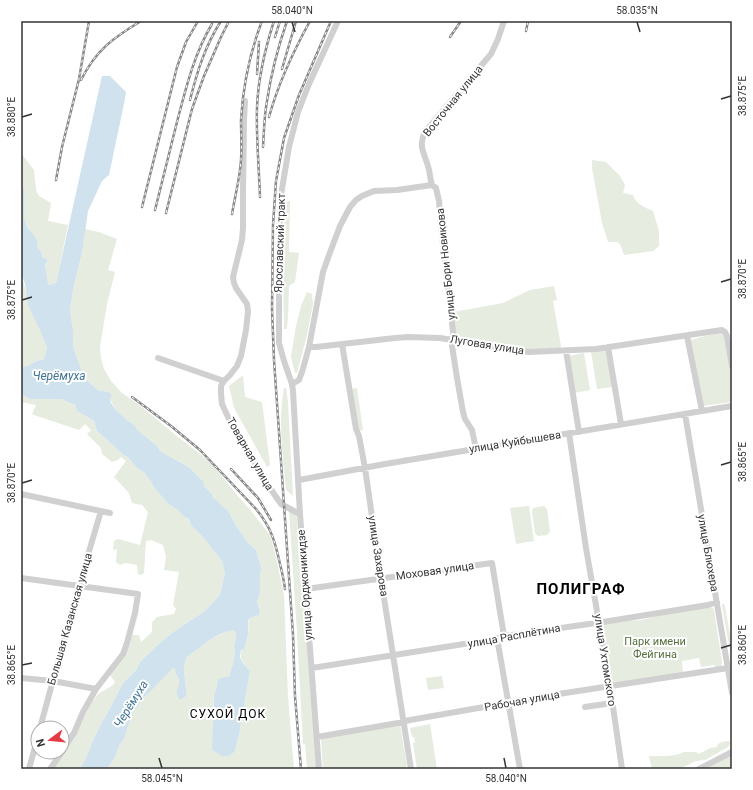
<svg xmlns="http://www.w3.org/2000/svg" width="753" height="790" font-family="Roboto,sans-serif">
<rect width="100%" height="100%" fill="#fff"/>
<!-- green -->
<path fill="#e6ecdf" d="M21,153L34,170L36,190L39,196L51,203L48,221L68,225L56,283L49,285L48,283L45,264L47,262L43,258L41,252L37,246L34,235L27,227L24,218V190L21,180Z
M592,160L606,162L620,176L625,185L623,193L633,195C637,205 644,207 653,211L659,231V246L653,251L624,255L620,244L617,242H608L602,223L592,168Z
M285,201H290L289,252L299,253L295,282L289,286L288,317L287,329H284L283,264Z
M85,229L99,232L117,239L108,270L115,272L107,304L100,347L101,358L104,369L111,381L122,393L138,404L178,437L200,454L213,465L237,495L252,512L268,533L270,534L276,557L284,595L288,697L294,769H107L115,757L120,744L124,739L132,714L144,698L168,672L172,669L175,668L179,682L186,695C187,682 181,669 187,657C199,648 221,628 235,631L236,638L234,646C237,654 231,668 229,677L217,683L214,696L213,710L214,724L235,751L239,735L250,671C240,660 238,657 245,643C247,640 248,637 248,634C249,628 247,623 250,618L259,615L260,608L257,602L260,593V572L262,570L256,550L248,543L235,524L228,510L223,508L215,499L213,498L212,494L204,486L203,481L190,468L160,451L156,445L137,430L135,425L128,421L115,409L106,391H99L84,378L73,346V330L70,310L73,290L82,253Z
M21,272L26,292L47,348L45,358L43,360C36,359 31,366 25,368L23,367H21Z
M554,286L557,300L553,301L561,346L560,348L525,350L458,338L456,337L453,312L503,303L530,290Z
M307,292L312,294L313,304L307,335L297,373H295L291,357L296,326L301,306Z
M721,332L725,336L732,375V402L703,406L690,340Z
M607,350L613,387L597,389L591,352Z
M584,353L590,390L574,393L568,356Z
M243,375L245,397L262,402L270,465L267,467L234,408L229,386Z
M284,388H286L288,402L293,496L286,490C284,468 281,444 281,422C281,410 282,399 284,388Z
M357,388L363,430L358,431L351,389Z
M21,394L30,399H60C66,400 69,404 75,404L77,411L94,421L97,431L125,456L128,457L137,468L145,473L147,477L151,481L153,486L168,504L178,510L184,517L188,518L189,522L201,535L209,544L211,548L215,552L222,561L225,573L220,595L205,611L176,630L161,642L140,662L136,670L123,683L109,710L102,722L93,740L87,756L80,769H55V764L74,739L90,705L98,694L113,685L115,682L110,675L130,645L132,635H139L141,642L152,632V622L157,617L174,614L176,609L173,605L179,572L164,570L166,557L163,545L151,540L146,541L144,573L141,575L138,574L137,565L125,563L120,565L116,562L117,549L113,550L114,541L118,539L140,545L148,512L142,505L132,503L129,493L114,477L126,461L121,457L118,460L112,462L102,454L101,448L87,434L91,430L85,424L79,430L34,415L32,414L36,405L21,402Z
M529,506L534,541L516,544L510,508Z
M544,506L547,509L550,532L547,535L538,536L535,533L532,512L533,508Z
M289,510L296,515L297,518L317,769H307L305,744H303L297,632Z
M723,603L725,606L732,647V657H731L722,606V604Z
M712,607L714,610L722,662L721,667L716,668L714,665L701,667L699,658L682,661L683,673L612,683L601,624L628,620C634,622 651,619 656,615Z
M442,676L444,688L428,690L426,678Z
M430,724L437,769H417L413,743L415,742L414,737H412L410,728Z
M400,725L407,765L405,769H323L321,739Z
M728,741L730,742V744L728,747L705,760L696,761L679,769H652L649,756C659,756 676,757 683,752H696L699,754L710,748L717,747L718,744L722,742Z
M732,755V769H705Z"/>
<!-- water -->
<path fill="#cfe2ee" d="M102,76H110L126,92L124,104L109,175L102,181L88,211L82,253L73,290L70,310L73,330V346L84,378L99,391C105,391 108,391 112,395L110,399L111,403L115,409L128,421L135,425L137,430L156,445L160,451L190,468L203,481L204,486L212,494L213,498C220,501 220,507 228,510L235,524L248,543L256,550L262,570L260,572V593L257,602C259,607 261,610 259,615L250,618L248,621V635L244,649L241,650L240,657L242,662L250,671L239,735L235,751L229,756H222L212,750L214,696L218,680L224,677H229C231,669 237,654 234,646L236,638L235,631C221,628 198,649 187,657C181,669 187,682 186,696L180,700C173,691 180,689 179,681C178,676 175,673 175,668L172,669L144,698L132,714L124,739L120,744L115,757L107,769H80L87,756L93,740L102,722L109,710L123,683L136,670L140,662L161,642L176,630L205,611L220,595L225,573L222,561L215,552L211,548L209,544L201,535L191,525L188,518L184,517L178,510L168,504L153,486L151,481L147,477L145,473L137,468L128,457L125,456L97,431L94,421L77,411L75,404C69,404 66,400 60,399H30L21,394V367C31,368 34,359 43,360L45,357L47,348L40,330L28,305L25,284L21,272V180L24,190V218L27,227L34,235L37,241V246L41,252L43,258L47,259V262L45,264L48,283L49,285L56,283Z"/>
<g fill="none" stroke-linecap="round" stroke-linejoin="round">
<!-- minor -->
<path stroke="#d0d0d0" stroke-width="6" d="M245,101L244,120L243,190V228L242,240L233,277L234,283L236,288L247,304L248,311L246,330L241,356L237,366L230,375L224,381L221,386V394L222,404L228,417L242,443L270,488L281,504L292,510L300,514
M432,185C430,179 430,172 428,166C424,153 418,145 425,132L491,54L498,39L504,21
M687,336L702,411
M451,339L457,378L463,412L465,419L472,430L476,449
M342,344L356,429L359,436L365,468L381,579L411,769
M309,347H316L395,338L408,337L440,338L519,351L529,352L596,349L722,330L725,332L727,336L732,366
M608,347L621,424
M566,351L579,432
M158,358L224,381
M292,384L299,380L302,372L309,347L323,272L329,255L340,226L350,207L356,200L362,196L374,191L397,190L432,185L436,188L439,201L442,237L454,340
M685,414L732,693
M569,433L586,548L610,686L622,769
M299,480L385,464L732,406
M21,494L110,513
M21,578L138,594L135,613L127,643L123,654L96,689L83,712L74,733L62,751
M306,589L492,563L504,636
M497,638L520,769
M312,668L483,641L496,639L504,636L603,622L708,605L717,602
M21,678L53,681L96,689
M585,707L612,703
M40,728L79,585L101,511
M317,737L398,723L410,720L484,707L544,696L552,695L728,668
M29,769L38,736
M50,769L62,752
M319,769L300,514L293,391L292,384L284,361L279,343V238L281,195L289,147L298,112L309,84L338,21
M699,769L732,752"/>
<defs>
<path id="rail" d="M526,31L528,21
M275,37L280,21
M450,37L461,21
M282,69L296,21
M257,74L259,42
M81,80C96,50 113,38 141,21
M190,100C197,72 205,46 221,21
M269,117C278,84 293,52 310,21
M263,147C264,132 264,117 267,101C271,74 278,47 287,21
M56,180L62,147L79,79L89,21
M260,197C259,167 256,137 257,108C258,79 265,49 274,21
M142,207L177,67L186,42L198,21
M155,210C162,181 170,151 177,122C186,88 194,54 212,24
M166,213L192,109L204,76L221,37L229,21
M232,214C235,196 240,178 241,160C242,147 241,133 241,120C243,86 250,52 262,21
M132,397L171,426L200,450L256,509C271,527 275,541 280,564C282,572 284,580 285,589
M231,469L258,498L271,520
M301,769L295,696L293,635L274,360L272,309L273,225L276,181L284,138L299,95L331,21"/>
</defs>
<!-- rail casing -->
<use href="#rail" stroke="#888" stroke-width="2.5"/>
<!-- rail -->
<use href="#rail" stroke="#fff" stroke-width="1" stroke-dasharray="3" stroke-linecap="butt"/>
</g>
<!-- ticks -->
<path fill="none" stroke="#333" stroke-width="1.5" d="M292,22L295,32M637,22L640,32M721,99L731,96M22,117L32,114M721,282L731,279M22,300L32,297M721,465L731,462M22,483L32,480M721,648L731,645M22,665L32,663M159,758L162,768M504,758L506,768"/>
<g text-anchor="middle" dominant-baseline="central" stroke-width="4" stroke-linejoin="round" paint-order="stroke">
<!-- street labels -->
<g font-size="11" fill="#333" stroke="#fff">
<text transform="translate(453 101) rotate(-51)">Восточная улица</text>
<text transform="translate(280 243) rotate(-88)">Ярославский тракт</text>
<text transform="translate(446 264) rotate(-96)">улица Бори Новикова</text>
<text transform="translate(487 345) rotate(9)">Луговая улица</text>
<text transform="translate(515 442) rotate(-9)">улица Куйбышева</text>
<text transform="translate(250 454) rotate(60)">Товарная улица</text>
<text transform="translate(708 553) rotate(80)">улица Блюхера</text>
<text transform="translate(378 556) rotate(81)">улица Захарова</text>
<text transform="translate(435 571) rotate(-8)">Моховая улица</text>
<text transform="translate(305 585) rotate(-94)">улица Орджоникидзе</text>
<text transform="translate(70 619) rotate(-74)">Большая Казанская улица</text>
<text transform="translate(514 636) rotate(-10)">улица Расплётина</text>
<text transform="translate(605 660) rotate(81)">улица Ухтомского</text>
<text transform="translate(522 701) rotate(-10)">Рабочая улица</text>
</g>
<!-- park labels -->
<g font-size="11" fill="#56703f" stroke="#fff">
<text x="655" y="641">Парк имени<tspan x="655" dy="13">Фейгина</tspan></text>
</g>
<!-- water labels -->
<g font-size="12" font-style="italic" fill="#3f7597" stroke="#fff">
<text x="59" y="376">Черёмуха</text>
<text transform="translate(131 704) rotate(-58)">Черёмуха</text>
</g>
<!-- neighbourhood labels -->
<g font-size="12" letter-spacing="1" fill="#000" stroke="#fff">
<text x="228" y="714">СУХОЙ ДОК</text>
</g>
<!-- district labels -->
<g font-size="15" font-weight="bold" letter-spacing="1" fill="#000" stroke="#fff">
<text x="581" y="589">ПОЛИГРАФ</text>
</g>
</g>
<!-- border -->
<rect width="753" height="790" fill="none" stroke="#ffffff" stroke-width="44"/>
<!-- north arrow -->
<g transform="translate(50 740) rotate(254)"><circle r="19" fill="#ffffff" stroke="#adadad"/>
<path d="M0-3L7 15L0 10L-7 15Z" fill="#e63946"/>
<text y="-6" font-size="11" font-weight="bold" text-anchor="middle" fill="#333333">N</text>
</g>
<rect x="22" y="22" width="709" height="746" fill="none" stroke="#333" stroke-width="1.5"/>
<g font-size="10" text-anchor="middle" fill="#333">
<text x="292" y="14">58.040°N</text>
<text x="637" y="14">58.035°N</text>
<text transform="translate(742 96) rotate(-90)" y="4">38.875°E</text>
<text transform="translate(11 117) rotate(-90)" y="4">38.880°E</text>
<text transform="translate(742 279) rotate(-90)" y="4">38.870°E</text>
<text transform="translate(11 300) rotate(-90)" y="4">38.875°E</text>
<text transform="translate(742 462) rotate(-90)" y="4">38.865°E</text>
<text transform="translate(11 483) rotate(-90)" y="4">38.870°E</text>
<text transform="translate(742 645) rotate(-90)" y="4">38.860°E</text>
<text transform="translate(11 665) rotate(-90)" y="4">38.865°E</text>
<text x="162" y="782">58.045°N</text>
<text x="506" y="782">58.040°N</text>
</g>
</svg>
